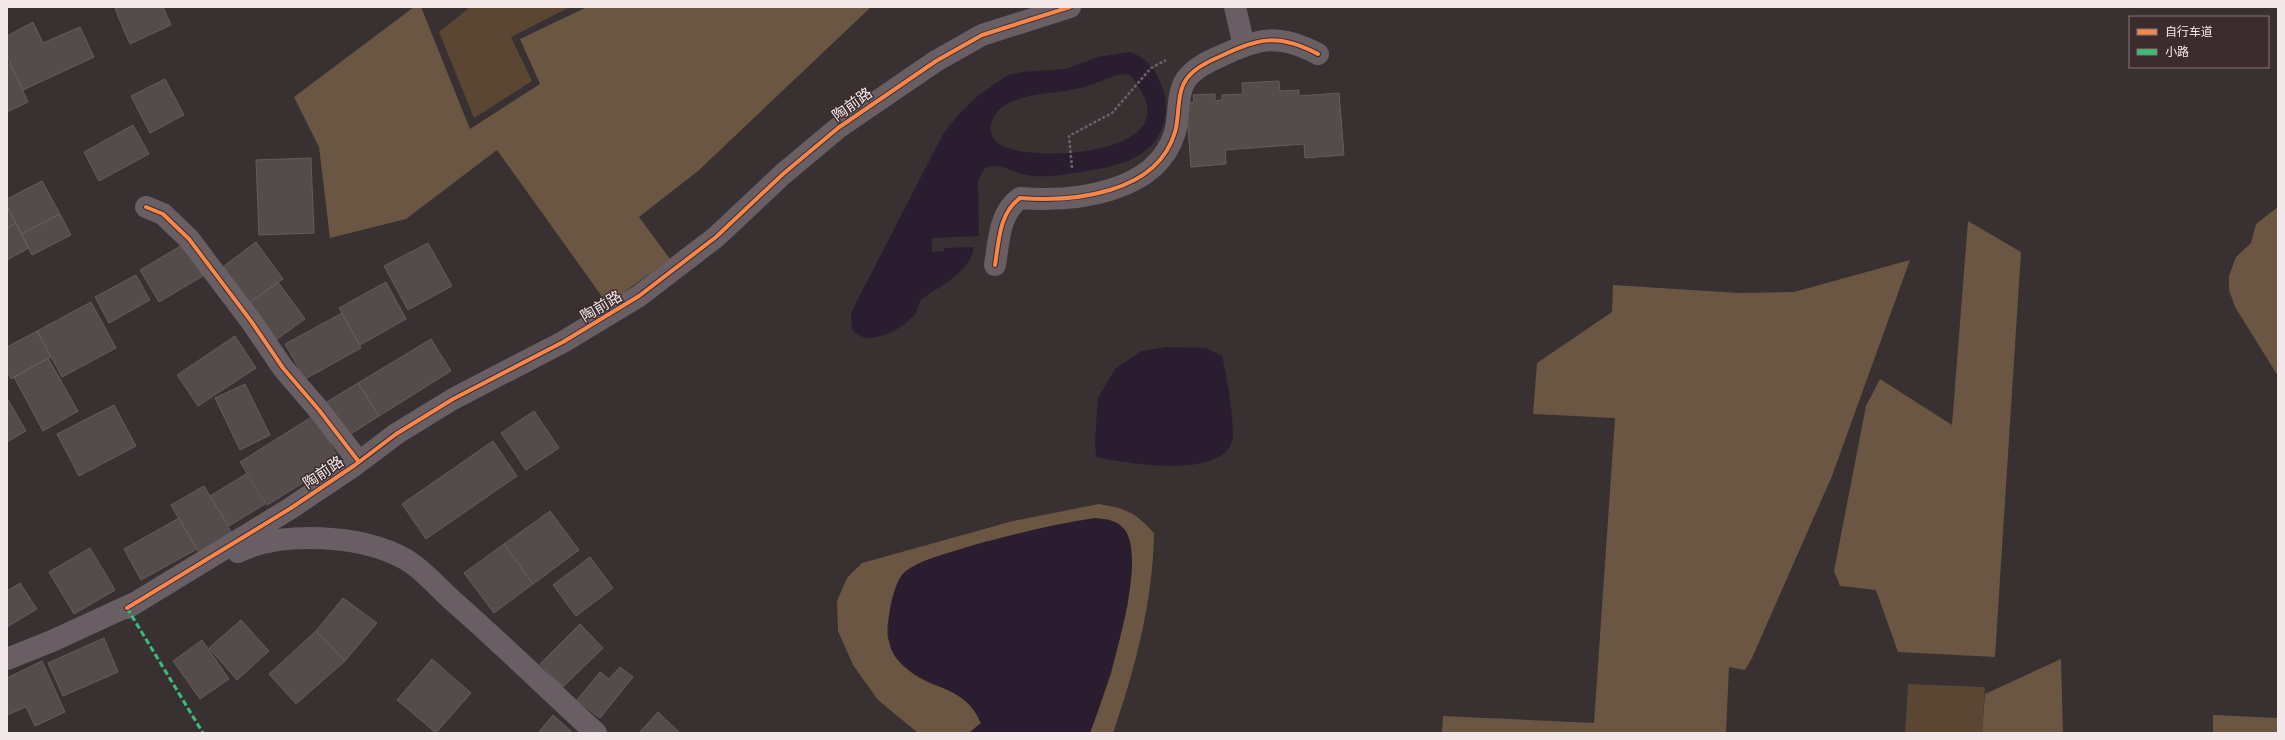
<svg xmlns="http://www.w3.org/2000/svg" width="2285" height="740" font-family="'Space Grotesk','Noto Sans SC',sans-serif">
<rect width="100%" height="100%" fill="#383031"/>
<!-- green -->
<path fill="#5b4634" d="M466,7H570L511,37L532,81L474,118L439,32L468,9Z
M1908,684L1985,687L1982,733H1905Z"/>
<!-- forest -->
<path fill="#6b5643" d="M414,7H421L470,129L540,84L520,39L587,7H871L698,171L639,217L670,259L609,303L603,298L497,150L406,219L330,238L319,147L294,97Z
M2278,207V376L2235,307L2229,290V276L2236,257L2251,243L2256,224Z
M1968,221L2021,252L1995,657L1898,652L1876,590L1840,586L1834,571L1866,406L1880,379L1952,425Z
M1910,260L1832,476L1752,658L1745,670L1729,667L1726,733H1442L1443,716L1594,723L1615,418L1533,414L1537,363L1612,312L1613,285L1739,293L1794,292Z
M1099,504C1127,509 1135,512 1154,533C1153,602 1135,669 1113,733H1090L1111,674L1128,603L987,541C969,547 917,560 905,572C895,581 883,630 889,641C892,648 907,669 912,673C939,693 965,685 981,723L969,733H918L878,700L853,665L838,631L837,601L847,578L862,563L1013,521Z
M2061,659L2063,733H1982L1985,694Z
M2213,715L2278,718V733H2213Z"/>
<!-- water -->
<path fill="#2a1d30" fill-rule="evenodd" d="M1130,52C1146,57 1155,69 1161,84C1167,98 1167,108 1164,122C1154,160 1114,167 1080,172C1070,173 1058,176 1047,176C1039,177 1031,176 1023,174C1010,171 999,162 985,168L978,180L979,236L932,238V252L944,251V248L974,247C970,272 942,285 923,298C918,301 918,310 915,314C905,327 882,339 866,338C861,337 856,333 852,330L851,314L856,303L943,134L960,113L976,97L1008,75L1021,72L1066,69L1098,57ZM1120,74L1131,75C1139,89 1150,99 1147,116C1140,156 1030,161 1001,145C984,135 990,115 1004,106C1025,92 1056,94 1080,88C1094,85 1106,78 1120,74Z
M1167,347L1206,348L1222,356C1226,371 1236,429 1232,441C1221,480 1125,463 1096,457L1095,440L1098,398L1115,369L1142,351Z
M1095,518C1107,519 1117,520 1125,530C1149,563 1105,695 1090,733H969L981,723C965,683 921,689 897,659C887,647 888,633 889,619C890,606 895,579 906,571C921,560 942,555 959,550C1004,536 1049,525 1095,518Z"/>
<!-- building -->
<path fill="#534c4b" stroke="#645d5c" d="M120,7H163L171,25L130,44L115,9Z
M33,22L43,43L80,27L94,57L23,90L7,57V36Z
M10,63L28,102L7,112V65Z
M165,79L184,115L150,133L131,96Z
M1279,81L1280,91L1299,90V96L1339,93L1344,155L1305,158L1304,144L1225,150L1226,164L1191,167L1186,103L1194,102L1193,95L1215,94V101L1222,100V95L1243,94L1242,83Z
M133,125L149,154L99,181L84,152Z
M311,158L314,233L259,235L256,160Z
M42,181L60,214L21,234L7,206V199Z
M7,206L16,223L7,228Z
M60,214L71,235L32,255L21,234Z
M16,223L29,248L7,260V228Z
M256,242L283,279L247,305L220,269Z
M428,243L452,286L408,310L384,266Z
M184,244L203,276L159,302L140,270Z
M136,275L150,300L109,323L95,297Z
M278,282L305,319L273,342L247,305Z
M386,282L406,319L360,345L339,308Z
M91,302L116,348L62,377L37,331Z
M342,313L361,348L305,379L285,344Z
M37,331L51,357L11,379L7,371V347Z
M235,336L256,368L198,406L177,375Z
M431,339L451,371L379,416L358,383Z
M48,358L78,411L43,431L14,377Z
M358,383L379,416L346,437L325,403Z
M245,384L270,435L240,450L215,398Z
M7,398L26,431L7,442Z
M114,405L136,446L79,476L57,434Z
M534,411L559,448L526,470L501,433Z
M313,416L340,460L267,505L240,462Z
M493,441L517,476L426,539L402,504Z
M246,474L265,504L229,526L210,496Z
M204,486L232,533L199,553L171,505Z
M550,511L579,550L533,584L504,544Z
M179,518L197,549L141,580L124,549Z
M504,544L533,584L494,613L464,573Z
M90,548L115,590L74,614L49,572Z
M590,557L613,588L576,616L553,585Z
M20,583L37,609L7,627V591Z
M343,598L377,623L345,661L316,631Z
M241,620L269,651L237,680L209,648Z
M580,624L603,648L563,687L540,664Z
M316,631L345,661L296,704L269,674Z
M104,638L118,672L63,696L48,663Z
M202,640L229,679L200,699L173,661Z
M432,659L471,693L436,733L397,700Z
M42,661L65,712L35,726L26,707L7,715V678Z
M620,667L633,677L600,718L577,700L600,672L609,679Z
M658,712L680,733H639Z
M553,715L573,733H538Z"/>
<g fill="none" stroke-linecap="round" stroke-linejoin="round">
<!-- path -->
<path stroke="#6a6266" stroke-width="2.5" stroke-dasharray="3 2" stroke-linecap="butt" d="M1072,168L1069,136L1112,113L1151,68L1166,60"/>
<!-- street -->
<path stroke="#685e63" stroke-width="22" d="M1235,7L1244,46
M146,207L163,214L189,239L251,321L283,368L319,410L359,462
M995,265C999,241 999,213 1020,198C1073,202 1157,194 1175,132C1180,115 1176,91 1188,77C1196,67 1209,61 1221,56C1259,38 1278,33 1318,54
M238,552C282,530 362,535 405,559C423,569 438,588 453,601C502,644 548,689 596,733
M127,608L291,508L355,465L396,434L453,399L563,342L639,296L716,237L783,174L838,128L936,61L982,35L1070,7
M7,659L52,641L139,601"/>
<!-- quiet -->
<path stroke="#3abd76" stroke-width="3" stroke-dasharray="6 3" stroke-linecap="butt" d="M127,608L203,733"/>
<defs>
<path id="cycleway" d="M146,207L163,214L189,239L251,321L283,368L319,410L359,462
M995,265C999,241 999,213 1020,198C1073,202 1157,194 1175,132C1180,115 1176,91 1188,77C1196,67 1209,61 1221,56C1259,38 1278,33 1318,54
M127,608L291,508L355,465L396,434L453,399L563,342L639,296L716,237L783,174L838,128L936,61L982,35L1070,7"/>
</defs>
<!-- cycleway casing -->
<use href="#cycleway" stroke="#3c2c2f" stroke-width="6"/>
<!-- cycleway -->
<use href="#cycleway" stroke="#f5874c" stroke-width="4"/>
</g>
<g text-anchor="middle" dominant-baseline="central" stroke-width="3" stroke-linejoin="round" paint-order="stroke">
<!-- street labels -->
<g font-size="15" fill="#f3e8e9" stroke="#3c2c2f">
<text transform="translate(852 104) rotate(-36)">陶前路</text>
<text transform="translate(601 306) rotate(-31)">陶前路</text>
<text transform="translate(323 472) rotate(-34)">陶前路</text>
</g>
</g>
<!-- border -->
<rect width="2285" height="740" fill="none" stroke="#f3e8e9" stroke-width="16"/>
<!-- legend -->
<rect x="2129" y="16" width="140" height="52" fill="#3c2c2f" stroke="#857779"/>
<rect x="2137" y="29" width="20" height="6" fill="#f5874c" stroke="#857779"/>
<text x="2165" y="36" font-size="12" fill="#f3e8e9">自行车道</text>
<rect x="2137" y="49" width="20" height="6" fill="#3abd76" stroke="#857779"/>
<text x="2165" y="56" font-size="12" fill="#f3e8e9">小路</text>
</svg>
